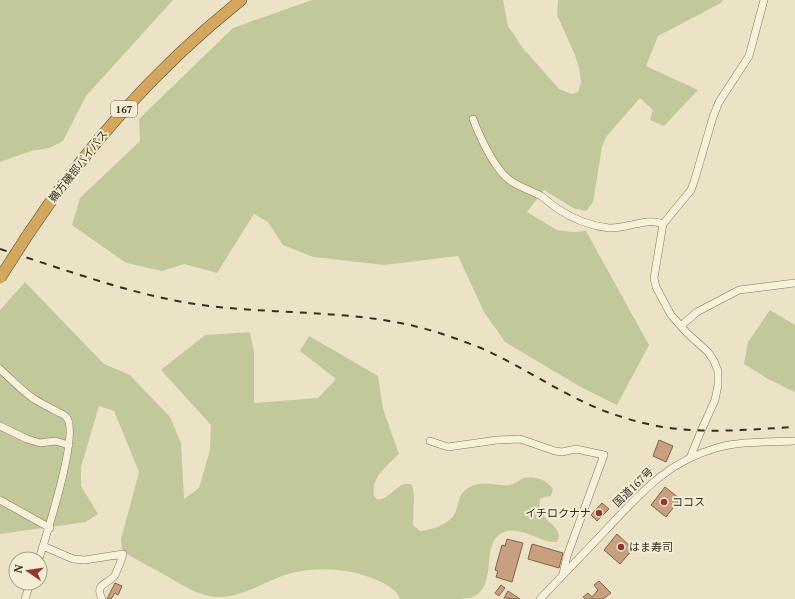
<svg xmlns="http://www.w3.org/2000/svg" width="795" height="599" font-family="'PT Serif','Noto Sans JP',serif">
<rect width="100%" height="100%" fill="#ece3c7"/>
<!-- green -->
<path fill="#c1c99b" d="M0,0H173L86,96L63,141L49,148L31,151L0,162Z
M312,0H503L508,26L522,47L559,89L572,94L578,92L581,83L579,68L575,55L557,15L558,0H723L721,3L658,36L646,66L698,90L664,126L650,120L653,110L640,98L606,137L602,147L593,202L586,211L573,208L544,190L527,212L557,230L572,232L586,231L649,345L617,405L579,386L505,342L484,312L458,256L385,265L313,257L283,245L268,222L254,214L217,273L184,264L162,271L126,263L72,225L80,198L140,141L139,119L233,28Z
M25,282L104,364L130,375L170,417L181,443L184,499L199,488L210,450L211,425L161,370L205,335L250,332L254,352V403L318,398L336,379L300,351L309,336L378,376L383,409L399,454C387,466 371,477 374,496L377,499C389,502 399,478 412,485L414,495L413,525L420,531C432,530 451,524 456,511C459,502 459,493 468,488C483,479 496,487 510,485C515,484 519,480 524,478C535,475 547,480 553,489L551,496L541,498C532,520 567,525 557,542C539,543 522,525 504,532C478,542 501,588 470,598C464,599 456,599 449,599C433,599 416,599 400,599C395,587 383,583 372,578C342,567 307,566 277,578C257,586 239,598 217,597C198,596 182,585 167,576C152,568 137,560 122,551L121,539L139,472L114,411L99,406L81,467V486L98,514L86,522L0,534V310Z
M770,310L795,325V392L768,379L744,364L748,342Z"/>
<!-- building -->
<path fill="#c7a17f" stroke="#846145" d="M659,440L673,446L666,462L653,456Z
M665,487L680,499L666,517L651,505Z
M602,503L609,509L597,521L591,515Z
M617,534L633,549L620,564L604,550Z
M507,539L523,543L512,582L496,577L498,571L495,570L502,545L505,546Z
M532,544L563,553L559,568L528,559Z
M599,581L611,593L603,599H585L583,597L588,593L592,597L598,590L594,585Z
M115,583L122,586L118,595L115,593L111,599H107Z
M501,585L505,588L499,596L495,593Z
M508,591L520,599L504,598Z"/>
<g fill="none" stroke-linecap="round" stroke-linejoin="round">
<defs>
<path id="minor" d="M473,119C480,137 489,157 502,173C513,186 527,188 541,196C547,200 552,205 558,209C573,219 591,226 609,228C627,229 646,217 663,224
M681,326L697,312L739,290L795,283
M0,369C11,379 21,390 34,399C41,403 48,407 56,411C59,413 64,414 66,417C81,430 45,539 39,559
M0,426L27,439L40,443L55,441L69,445
M430,441L448,447L497,440L520,439L555,451L562,452L576,449L604,455L567,556L563,574
M690,458L701,431L715,400L718,385V371L714,361L708,352L687,333L671,315L656,287L654,278L663,224L691,190L694,182L713,117L719,102L749,56L764,0
M0,500L50,528
M43,546L73,559L85,560L123,554C121,561 118,569 115,575C108,585 94,583 102,599
M25,599L30,583
M540,599C562,576 584,553 605,531C640,494 665,463 716,448C741,441 769,442 795,441"/>
<path id="highway" d="M27,236C87,145 156,68 241,0"/>
</defs>
<!-- minor casing -->
<use href="#minor" stroke="#86755d" stroke-width="8"/>
<!-- highway casing -->
<use href="#highway" stroke="#544431" stroke-width="12"/>
<!-- minor -->
<use href="#minor" stroke="#f7f0da" stroke-width="7"/>
<!-- highway -->
<use href="#highway" stroke="#d5a75e" stroke-width="11"/>
<!-- rail -->
<path stroke="#372d20" stroke-width="2" stroke-dasharray="7 7" stroke-linecap="butt" d="M0,249C64,269 129,294 195,304C269,315 346,309 418,327C439,332 460,340 481,348C524,367 562,395 607,412C629,420 655,427 679,429C717,433 757,429 795,427"/>
<defs>
<path id="highway-bridge" d="M0,278L27,236"/>
</defs>
<!-- highway-bridge casing -->
<use href="#highway-bridge" stroke="#544431" stroke-width="12" stroke-linecap="butt"/>
<!-- highway-bridge -->
<use href="#highway-bridge" stroke="#d5a75e" stroke-width="11"/>
</g>
<!-- markers -->
<g fill="#913631" stroke="#f3edd6" stroke-width="1.5">
<circle cx="664" cy="502" r="4"/>
<circle cx="599" cy="513" r="4"/>
<circle cx="621" cy="547" r="4"/>
</g>
<g text-anchor="middle" dominant-baseline="central" stroke-width="4" stroke-linejoin="round" paint-order="stroke">
<!-- shield labels -->
<rect fill="#f3edd6" stroke="#6f6757" stroke-width="1" x="111" y="101" width="26" height="16" rx="3"/>
<g font-size="10" font-weight="bold" fill="#372d20">
<text x="124" y="109">167</text>
</g>
<!-- street labels -->
<g font-size="11" fill="#372d20" stroke="#f3edd6">
<text transform="translate(78 166) rotate(-52)">鵜方磯部バイパス</text>
<text transform="translate(633 487) rotate(-44)">国道167号</text>
</g>
<!-- poi labels -->
<g font-size="11" fill="#372d20" stroke="#f3edd6" text-anchor="start">
<text x="672" y="502">ココス</text>
<text x="591" y="513" text-anchor="end">イチロクナナ</text>
<text x="629" y="547">はま寿司</text>
</g>
</g>
<!-- north arrow -->
<g transform="translate(28 571) rotate(283)"><circle r="19" fill="#f3edd6" stroke="#a8a08d"/>
<path d="M0-3L7 15L0 10L-7 15Z" fill="#913631"/>
<text y="-6" font-size="11" font-weight="bold" text-anchor="middle" fill="#372d20">N</text>
</g>
</svg>
